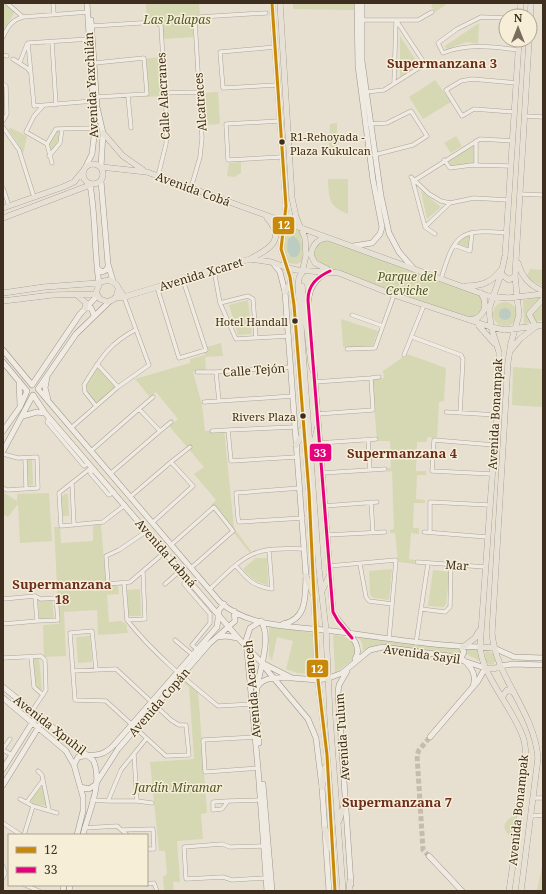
<svg xmlns="http://www.w3.org/2000/svg" width="546" height="894" font-family="'Noto Serif',serif">
<rect width="100%" height="100%" fill="#e7e0d1"/>
<!-- green -->
<path fill="#d6d7b3" d="M3,3H6L15,11L3,33Z
M146,3H199L200,13L193,20V37L163,39L162,25L156,20L147,19Z
M293,3H354V10L293,9Z
M434,3H448L435,12L431,6Z
M479,23L478,44L467,42L446,49L445,46Z
M400,36L419,65L400,77Z
M160,57L162,96L146,97L143,59Z
M435,80L451,102L423,119L409,97Z
M218,92L220,124L204,125L202,93Z
M337,123V151H329L330,124Z
M11,128L27,136L23,154L17,142L8,129Z
M56,130H61L60,138L51,152L49,144Z
M456,136L462,146L451,153L444,143Z
M475,144V164L451,166L448,161Z
M241,162V173L234,177L227,176L229,163Z
M328,179H348V214C328,206 329,199 328,179Z
M421,191L441,207L427,219Z
M289,229L299,230L303,244L302,261L297,264L287,263C283,251 283,242 285,230Z
M471,232L469,250L456,244L458,239Z
M327,240L479,295L484,303V310L472,320L321,265L314,258C313,247 316,244 327,240Z
M530,269L543,270V287L526,277Z
M543,296V320L524,324L523,300Z
M248,300L252,334L238,335L229,305Z
M493 314a12 12 0 1 1 24 0a12 12 0 1 1-24 0Z
M341,319L378,331L372,347H343Z
M221,343L223,356L205,357L206,370L193,372L202,405L205,431L224,429L234,528L251,551L250,553L211,505L216,500L194,474L204,467L169,426L178,419L156,392L150,397L135,379L190,363V359L205,355L203,348Z
M407,354L446,368L444,401L439,402L437,438L427,437V442H417L416,471H426V475H417L416,499L425,500V503H414L413,528H419V534L411,533L409,559L415,560L414,564L398,562L395,533H390V530L394,529L392,471L387,472V468H391L390,441H377L372,380L384,378L383,371L403,357L405,358Z
M96,366L115,384L116,388L98,404L94,403L83,388Z
M513,367L543,369V407L512,405Z
M32,458L33,485L24,486L23,459Z
M3,492L17,501V494L49,493L52,541L20,543L18,504L8,517L3,514Z
M64,494H68L69,516H63L61,498Z
M93,525H101L106,586H118L119,594L107,595L109,622L121,621L126,624L128,633L98,635L97,610L64,612L66,656L44,657L43,625L59,624L54,527H60L61,543L93,541Z
M256,558H267L268,585C257,583 250,578 243,569Z
M392,569L389,600L374,598L370,595L369,571Z
M433,570L450,572L446,604L444,607L428,606Z
M140,589L141,616H128L127,590Z
M52,599L54,618L39,619L38,601Z
M269,626L314,633L317,675L297,673L286,669L293,641L277,637L272,661L269,656Z
M333,635C344,636 353,638 356,650L351,661L335,673Z
M90,636L92,662L78,663L76,637Z
M357,636L459,649L461,653L458,654L379,644L363,651L362,643Z
M467,648L480,649V661L466,654Z
M487,651L495,654L496,660L493,665L488,664L484,658L485,652Z
M39,658L42,689L41,690L35,686L33,659Z
M183,678L198,690L207,813L201,814L203,839L177,841L180,882H173L174,891H164L163,877L167,874L165,851H159L150,762L194,759L189,687L181,680Z
M42,786L47,806L33,804L30,800Z
M516,814L512,838C499,827 504,822 516,814Z
M543,862V891H537V890Z"/>
<!-- water -->
<path fill="#bcccc2" d="M293,236C301,240 303,251 296,257H291L287,250L288,239Z
M499 314a6 6 0 1 1 12 0a6 6 0 1 1-12 0Z"/>
<g fill="none" stroke-linecap="round" stroke-linejoin="round">
<!-- secondary-tunnel -->
<path stroke="#c5bcae" stroke-width="5" stroke-dasharray="5 2.5" stroke-linecap="butt" d="M429,856L423,850L417,755L419,750L430,737"/>
<defs>
<path id="street" d="M53,3L54,15
M8,4L23,17
M506,18L481,17L457,29L438,43L443,53C468,43 493,47 519,50
M361,20H418L432,12
M92,26L156,22L161,26L167,127L166,144L158,176
M3,37C8,26 12,20 23,17L88,12
M89,39L28,43L34,106L93,101
M52,42L56,105
M275,47L220,52L223,88L277,85
M3,55L7,56
M13,59L27,68L31,73
M20,62L27,44
M95,63L144,58L147,94L97,97
M394,83L396,21
M3,84L6,86L7,114L3,121
M366,92L384,90L425,64L396,20
M164,93L198,92
M128,96L131,128
M43,106L34,116L26,132L47,144
M515,112L474,109L462,116L446,90L461,81L472,79L517,83
M524,116L543,117
M279,121L226,124L228,160L282,157
M369,124L387,123L411,111L427,136L413,145L374,155
M3,127L19,150L34,197
M476,141V165
M49,156L60,143L62,129
M444,160L450,168L472,165L511,166
M52,163L47,144L56,129L95,128
M411,177L429,194L441,201L450,203L474,198L508,200
M412,178L425,227L435,234
M415,180L480,139L513,141
M3,188L9,206
M191,188L200,157L202,138L195,21L199,17L266,13
M520,194L543,195
M425,227L450,203
M454,245L470,251L472,232
M214,270L220,303L236,339L289,336
M441,279C455,233 459,229 507,233
M157,287L179,358L206,350L183,280
M220,303L248,296L253,299L256,338
M352,315L383,326
M412,337L461,355L463,359L460,413
M347,349L375,348L394,295
M404,355L424,305
M97,364L118,387
M291,367L216,372L219,401L293,396
M197,372H216
M371,378L379,377
M315,382L371,378L373,410L317,414
M204,402L219,401
M96,406L85,392L84,385C100,360 107,345 135,330
M139,409L153,397
M446,412L497,415
M49,418L47,422L84,466L89,463
M295,427L228,430L231,461L297,457
M71,428L118,387L149,365L124,297
M160,431L171,422
M212,431L228,430
M368,439L370,470
M319,443L376,439
M91,451L139,409L160,431L110,474
M3,454L18,458L37,457L38,488L7,490L3,488
M25,458L26,488
M171,462L190,447
M92,467L59,493L61,526L103,522L125,505
M94,469L90,473L109,495L114,492
M322,473L385,469
M492,474L432,471L434,440L494,445
M72,484L74,525
M300,488L236,493L238,518L239,522L303,518
M130,497L171,462L193,486L152,523
M371,502L373,533
M324,506L377,502
M147,531L119,550L106,556L108,584L130,582L165,552
M424,532L487,537
M430,532V502L489,505
M327,535L385,532
M171,545L214,507L233,531L191,568
M417,562L485,567
M360,564L366,597L369,601L392,604
M236,566C248,580 253,586 272,589L269,550
M329,566L396,560L389,639
M185,576L184,584L210,614V623L192,645L199,651
M124,583L127,620L145,619L143,572
M165,584L181,570
M209,590C222,578 237,561 253,554C268,547 288,549 304,549
M35,596L41,599L56,598L58,620L37,621
M3,599L35,596L37,621L3,624
M421,609L445,612L450,607L451,564
M127,620C153,653 186,680 218,706L253,704
M175,640L194,656
M416,643L428,563
M31,657L34,687L43,695
M3,658L41,656L45,660L46,690L32,711
M73,671L116,669L171,720L179,725H186L189,755L166,756L106,701L75,700L70,633L92,631L96,669
M256,737L203,740L205,772L258,768
M3,749L10,739
M3,750L12,755
M134,754L137,801H108L121,770L146,739
M38,771L42,775L49,810
M534,798H543
M20,799L33,806L57,813
M92,800L108,801
M137,801L152,803
M228,801L222,809L213,810V802Z
M228,801L261,800
M27,802L43,780
M532,816L543,815
M3,823L21,835
M84,828L117,826L127,835
M122,830L153,829L154,849H147
M24,835L33,806
M264,846L230,847L222,844L184,847L186,879L223,877L232,880L266,878
M3,866L5,873L3,878
M147,884L154,883L157,891
M25,885L39,891"/>
<path id="secondary" d="M362,3V61L381,196L389,233L399,252L414,269
M91,20L97,107L103,133L101,167
M86,166L92,154L95,128L87,3
M101,181L108,264L113,281
M90,185C96,217 94,251 99,283
M353,246L372,243L380,234L382,227L373,180L358,66L357,3
M273,263L280,272L285,292L306,576C305,595 308,619 283,624
M97,268L102,272L106,270L108,267
M110,301L76,334L38,389L220,602C251,630 302,626 340,632C387,638 433,646 480,647
M87,306L91,308L94,315
M312,349C310,322 298,286 328,272
M3,350L32,385L80,314L97,296
M3,362L27,391L20,407L3,431
M314,369L333,612C339,626 366,643 355,659
M47,377L45,388L48,399
M19,381L20,405
M23,416L37,412L45,413
M3,451L33,395L45,413L239,639L262,663L292,678L318,680L329,678L342,673L370,650L383,647L449,656L485,668L478,681L430,737
M261,621L250,628L246,640L258,768L267,891
M217,637L226,636L238,638
M461,647L464,652L461,658C470,665 478,674 473,686
M494,648L514,657L543,658
M262,664L308,719L316,738L322,787L329,891
M499,666L513,664L543,665
M347,671L339,685L338,692L351,884
M258,686C265,676 278,678 289,678
M3,687L93,760C104,782 88,813 83,835
M3,698L66,751L74,765L83,797V811L77,835
M259,743C258,727 256,712 256,696C257,675 273,640 261,621
M74,765L78,757C94,753 100,759 114,745L217,627L219,610L224,604
M3,769L37,715
M263,784L272,891
M3,785L43,720
M80,787L89,789L95,785L118,749L209,644L235,621L234,611
M429,856L462,891
M63,891L64,885
M69,891L70,885"/>
<path id="primary" d="M272,3L286,206L281,249L290,277L294,305L309,492L318,680L327,755L335,891
M280,3L292,198L296,217L305,238L306,255L302,273
M520,16L521,3
M530,21L531,3
M103,133L123,156L143,170
M83 174a10 10 0 1 1 20 0a10 10 0 1 1-20 0Z
M101,167L147,172L488,296L508,298L543,294
M3,208L63,187L74,182L84,170
M3,218L90,185
M250,259C269,249 287,240 267,218
M518,263C522,277 529,285 543,291
M327,269L315,263L311,255C312,246 317,239 327,238
M303,270L299,278L298,286L319,569L326,630L330,718L343,891
M501,274L509,280L515,276
M302,286L311,364L314,373
M466,286C481,286 491,283 501,270
M118,290L116,298L108,302L100,299L96,293L100,282L109,280L116,284L124,297
M285,292L291,282
M3,293L44,287L99,283
M77,295L86,303L85,308
M115,298L124,297L250,259L271,262L288,268L297,270L339,273L394,295L491,327L505,330L543,325
M3,301L52,295L97,294
M469,320C484,319 489,305 481,293
M479,326L494,343
M536,327L529,314L543,299
M510,351L520,339L534,328
M296,445L302,435L301,430
M312,450L318,426
M306,576L313,594
M322,591L330,574
M463,647L475,638L479,631
M480,647L494,648
M485,668L494,669L499,666
M503,696L507,690L514,692
M322,787L325,767
M339,821L346,799
M325,829L330,848
M349,891L350,881
M509,891C514,859 518,827 522,794C523,776 529,755 523,737C513,708 482,676 480,647L499,381V352L491,327L489,309L501,274L505,256L519,40
M521,891L538,758C534,710 496,679 492,633L508,362L511,343L519,315L515,276L529,40"/>
</defs>
<!-- street casing -->
<use href="#street" stroke="#ada599" stroke-width="4.5"/>
<!-- secondary casing -->
<use href="#secondary" stroke="#9c958a" stroke-width="6"/>
<!-- primary casing -->
<use href="#primary" stroke="#928b80" stroke-width="6"/>
<!-- street -->
<use href="#street" stroke="#efebe3" stroke-width="3.5"/>
<!-- secondary -->
<use href="#secondary" stroke="#efebe3" stroke-width="5"/>
<!-- primary -->
<use href="#primary" stroke="#e6e1d4" stroke-width="5.5"/>
<defs>
<path id="bus-1" d="M272,3L286,206L281,249L290,277L294,305L309,492L318,680L327,755L335,891"/>
<path id="bus-2" d="M330,271C317,277 308,285 308,300L333,612L338,621L352,638"/>
</defs>
<!-- bus-1 casing -->
<use href="#bus-1" stroke="#f7eed8" stroke-width="6"/>
<!-- bus-2 casing -->
<use href="#bus-2" stroke="#f7eed8" stroke-width="6"/>
<!-- bus-1 -->
<use href="#bus-1" stroke="#c88808" stroke-width="3"/>
<!-- bus-2 -->
<use href="#bus-2" stroke="#e5007d" stroke-width="3"/>
</g>
<!-- markers -->
<g fill="#3d2e20" stroke="#f7eed8" stroke-width="1.5">
<circle cx="282" cy="142" r="3.5"/>
<circle cx="295" cy="321" r="3.5"/>
<circle cx="303" cy="416" r="3.5"/>
</g>
<g text-anchor="middle" dominant-baseline="central" stroke-width="3" stroke-linejoin="round" paint-order="stroke">
<!-- bus labels -->
<g font-size="11" fill="#3d2e20" stroke="#f7eed8" text-anchor="end">
<text x="290" y="136" text-anchor="start">R1-Rehoyada -<tspan x="290" dy="14">Plaza Kukulcan</tspan></text>
<text x="288" y="321">Hotel Handall</text>
<text x="296" y="416">Rivers Plaza</text>
</g>
<!-- park labels -->
<g font-size="12" font-style="italic" fill="#4d5a26" stroke="#f7eed8">
<text x="177" y="19">Las Palapas</text>
<text x="407" y="276">Parque del<tspan x="407" dy="14">Ceviche</tspan></text>
<text x="178" y="787">Jardín Miramar</text>
</g>
<!-- street labels -->
<g font-size="12" fill="#3d2e20" stroke="#f7eed8">
<text transform="translate(91 85) rotate(-93)">Avenida Yaxchilán</text>
<text transform="translate(163 96) rotate(-93)">Calle Alacranes</text>
<text transform="translate(200 102) rotate(-94)">Alcatraces</text>
<text transform="translate(193 189) rotate(20)">Avenida Cobá</text>
<text transform="translate(201 274) rotate(-17)">Avenida Xcaret</text>
<text transform="translate(254 370) rotate(-4)">Calle Tejón</text>
<text transform="translate(495 414) rotate(-87)">Avenida Bonampak</text>
<text transform="translate(166 553) rotate(49)">Avenida Labná</text>
<text transform="translate(457 565) rotate(4)">Mar</text>
<text transform="translate(422 654) rotate(8)">Avenida Sayil</text>
<text transform="translate(252 689) rotate(-95)">Avenida Acanceh</text>
<text transform="translate(159 702) rotate(-49)">Avenida Copán</text>
<text transform="translate(50 725) rotate(38)">Avenida Xpuhil</text>
<text transform="translate(342 737) rotate(-94)">Avenida Tulum</text>
<text transform="translate(518 810) rotate(-84)">Avenida Bonampak</text>
</g>
<!-- neighbourhood labels -->
<g font-size="13" font-weight="bold" fill="#6b2e1e" stroke="#f7eed8">
<text x="442" y="63">Supermanzana 3</text>
<text x="402" y="453">Supermanzana 4</text>
<text x="62" y="584">Supermanzana<tspan x="62" dy="15">18</tspan></text>
<text x="397" y="802">Supermanzana 7</text>
</g>
</g>
<g stroke="#f7eed8" stroke-width="1.5">
<rect x="272" y="216" width="23" height="19" rx="4" fill="#c88808"/>
<rect x="309" y="443" width="23" height="19" rx="4" fill="#e5007d"/>
<rect x="306" y="659" width="23" height="19" rx="4" fill="#c88808"/>
</g>
<g font-size="11" text-anchor="middle" font-weight="bold" fill="#fff">
<text x="284" y="229">12</text>
<text x="320" y="457">33</text>
<text x="317" y="673">12</text>
</g>
<!-- border -->
<rect width="546" height="894" fill="none" stroke="#3d2e20" stroke-width="8"/>
<!-- legend -->
<rect x="8" y="834" width="140" height="52" fill="#f7eed8" stroke="#ada18e"/>
<rect x="16" y="847" width="20" height="6" fill="#c88808" stroke="#ada18e"/>
<text x="44" y="854" font-size="12" fill="#3d2e20">12</text>
<rect x="16" y="867" width="20" height="6" fill="#e5007d" stroke="#ada18e"/>
<text x="44" y="874" font-size="12" fill="#3d2e20">33</text>
<!-- north arrow -->
<g transform="translate(518 28)"><circle r="19" fill="#f7eed8" stroke="#ada18e"/>
<path d="M0-3L7 15L0 10L-7 15Z" fill="#786c5e"/>
<text y="-6" font-size="11" font-weight="bold" text-anchor="middle" fill="#3d2e20">N</text>
</g>
</svg>
